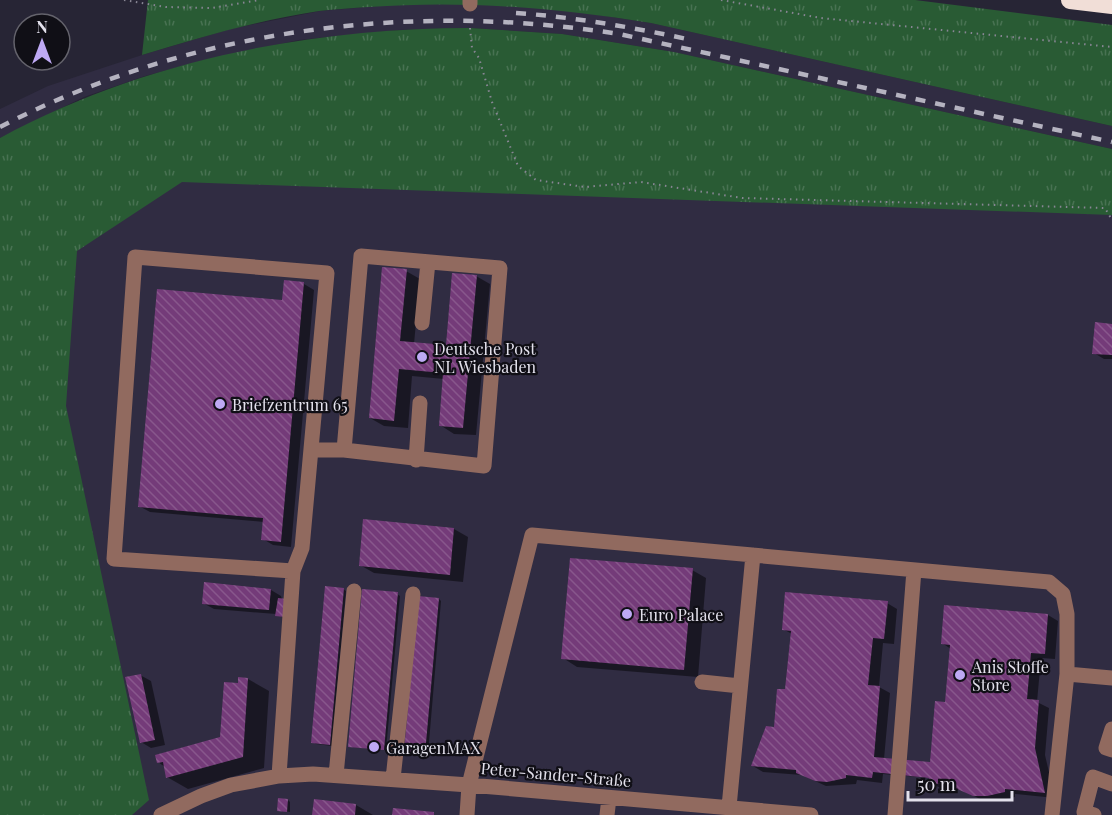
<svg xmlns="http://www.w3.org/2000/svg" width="1112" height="815" font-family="'Playfair Display',serif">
<defs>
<pattern id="grass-tufts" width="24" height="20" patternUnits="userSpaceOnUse" patternTransform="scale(1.5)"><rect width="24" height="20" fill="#295b34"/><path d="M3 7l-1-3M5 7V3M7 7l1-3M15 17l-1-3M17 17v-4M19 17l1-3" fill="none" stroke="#487252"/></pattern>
<pattern id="building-back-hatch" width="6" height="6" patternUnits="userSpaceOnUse" patternTransform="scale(1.5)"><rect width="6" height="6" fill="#743b79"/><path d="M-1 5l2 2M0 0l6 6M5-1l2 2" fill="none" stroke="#88578c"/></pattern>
</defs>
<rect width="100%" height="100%" fill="#272535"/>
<!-- built -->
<path fill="#302c42" d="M403,4H492L536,7L580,12L651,23L1112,126V149L674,52L562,34L470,28L398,30L299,40L205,60L145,76L84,97L0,138V109L48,86L142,55L230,29L320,11Z
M157,136L1112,163V815H0V239Z"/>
<!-- grass -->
<path fill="url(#grass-tufts)" d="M148,0H915L1112,25V126L651,23C557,8 464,0 369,7C353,8 336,9 319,11C259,20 200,37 142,55Z
M470,28L562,34L674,52L1112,149V215L182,182L77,251L66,406L149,800L132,815H0V138C142,61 309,28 470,28Z"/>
<!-- shadow -->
<path fill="#0007" d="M406,271L420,279L414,344L447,347L476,276L490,284L476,435L454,434L440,425L444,379L412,376L408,428L384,426L370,418Z
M304,284L314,290L291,547L273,545L263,539L264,522L150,512L139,506L283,302Z
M1112,325V359H1104L1094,353Z
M454,529L468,537L463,582L374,573L360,565Z
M692,570L706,578L698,677L577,667L563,658Z
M343,589L346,591L332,746L316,744L313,742Z
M271,590L281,596L287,617L276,614L214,609L203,603Z
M397,594L400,596L386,750L352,747L350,746Z
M439,599L441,601L428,754L409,752L406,751Z
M887,603L897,609L894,644L883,643L879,687L890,693L884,759L931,764L947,704L951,649L942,643L1048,615L1058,621L1055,659L1041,658L1037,702L1049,708L1045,755L1055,798L1015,794V797L998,801H984L962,790L940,788L930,782V778L883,774L882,783L857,780L856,784L826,786L802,775L763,772L753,766L775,729L787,691L792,634L783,629Z
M140,675L151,681L165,745L151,748L141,742Z
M240,679H248L269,691L264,768L188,789L167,777L165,767L158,762L221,739Z
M288,800L290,802V812L279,810Z
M315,801L356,805L373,815H313Z"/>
<!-- building -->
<path fill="url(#building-back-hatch)" d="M382,267L407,269L400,341L446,345L452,273L477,275L463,428L439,426L443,373L399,369L394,421L369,418Z
M284,280L304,282L281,542L261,540L263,518L138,507L157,289L282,300Z
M1095,322L1112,324V355L1092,354Z
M363,519L454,528L450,575L359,566Z
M570,558L693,568L684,670L561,659Z
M204,582L271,589L269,610L202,604Z
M325,586L344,588L330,745L311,743Z
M362,589L398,592L384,750L348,747Z
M785,592L888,601L884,639L873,638L868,685L880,686L874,757L930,762L935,701L945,702L950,645L941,644L944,605L1048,614L1045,654L1031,653L1027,699L1039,700L1035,748L1045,793L1005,789V792L987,796H973L955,788V785L928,783L929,778L873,772L872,778L846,775V778L827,782L815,781L796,773V770L751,766L766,726L774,727L777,689H785L791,631L782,630Z
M418,596L439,598L425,754L404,751Z
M278,598L287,599L285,617L275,616Z
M141,674L155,740L140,743L125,677Z
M238,677L248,678L243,757L166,778L163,762L157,763L155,755L220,737L224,682L238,683Z
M278,798L288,799L287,812L277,811Z
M314,799L356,804L355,815H312Z
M393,808L434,812V815H392Z"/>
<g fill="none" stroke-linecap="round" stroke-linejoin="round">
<!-- path -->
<path stroke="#888694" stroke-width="2" stroke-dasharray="1.5 4.5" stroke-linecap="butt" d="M124,0L166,7L212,8L260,0
M721,0L821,18L1112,47
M470,28L472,48L479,58L492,102L518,166L536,180L585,187L641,182L742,198L1105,208L1112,220"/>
<!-- minor -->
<path stroke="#916a5f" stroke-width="15" d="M470,0V4
M422,323L428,262
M312,450H344L361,256L500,268L484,466L344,450
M416,460L420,403
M1067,674L1112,678
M702,682L740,686
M1112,729L1106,748L1112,750
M336,775L354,591
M279,776L293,571L114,559L135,257L327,273L302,548L293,571
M393,779L413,594
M729,807L753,555
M161,815L201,796L231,785L279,776L313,774L469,785L811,815
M467,815L469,785L532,535L1049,582L1063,594L1067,614V674L1052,815
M607,815L609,798
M895,815L914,570
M1094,815L1084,812L1093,777L1112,784"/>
<!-- highway -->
<path stroke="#f1ded7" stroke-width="18" d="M1070,0L1112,5"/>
<!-- rail -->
<path stroke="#b5b3c0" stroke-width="4.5" stroke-dasharray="10 10" stroke-linecap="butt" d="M516,13C574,17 630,27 687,39
M0,127C190,29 409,1 619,34L1112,142"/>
</g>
<!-- markers -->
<g fill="#bea9f4" stroke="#100f16" stroke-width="2">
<circle cx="422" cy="357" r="6"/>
<circle cx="220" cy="404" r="6"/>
<circle cx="627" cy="614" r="6"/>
<circle cx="960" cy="675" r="6"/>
<circle cx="374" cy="747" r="6"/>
</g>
<g text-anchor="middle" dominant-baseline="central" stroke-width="4.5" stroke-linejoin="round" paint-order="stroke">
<!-- poi labels -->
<g font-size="16" fill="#e3e1ec" stroke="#100f16" text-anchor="start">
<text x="434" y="348">Deutsche Post<tspan x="434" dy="18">NL Wiesbaden</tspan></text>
<text x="232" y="404">Briefzentrum 65</text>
<text x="639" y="614">Euro Palace</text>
<text x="972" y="666">Anis Stoffe<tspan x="972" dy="18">Store</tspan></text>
<text x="386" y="747">GaragenMAX</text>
</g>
<!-- street labels -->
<g font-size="16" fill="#e3e1ec" stroke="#100f16">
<text transform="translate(556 774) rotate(5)">Peter-Sander-Straße</text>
</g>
</g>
<!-- north arrow -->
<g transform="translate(42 42)"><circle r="28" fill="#100f16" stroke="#64636c" stroke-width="1.5"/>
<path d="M0-4.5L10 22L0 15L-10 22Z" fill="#bea9f4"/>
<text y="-9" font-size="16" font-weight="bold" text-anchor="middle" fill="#e3e1ec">N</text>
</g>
<!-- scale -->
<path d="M908 791v9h104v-9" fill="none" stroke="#e3e1ec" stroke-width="3"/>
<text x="917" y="791" font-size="18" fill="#e3e1ec" stroke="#100f16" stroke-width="4.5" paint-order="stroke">50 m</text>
</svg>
